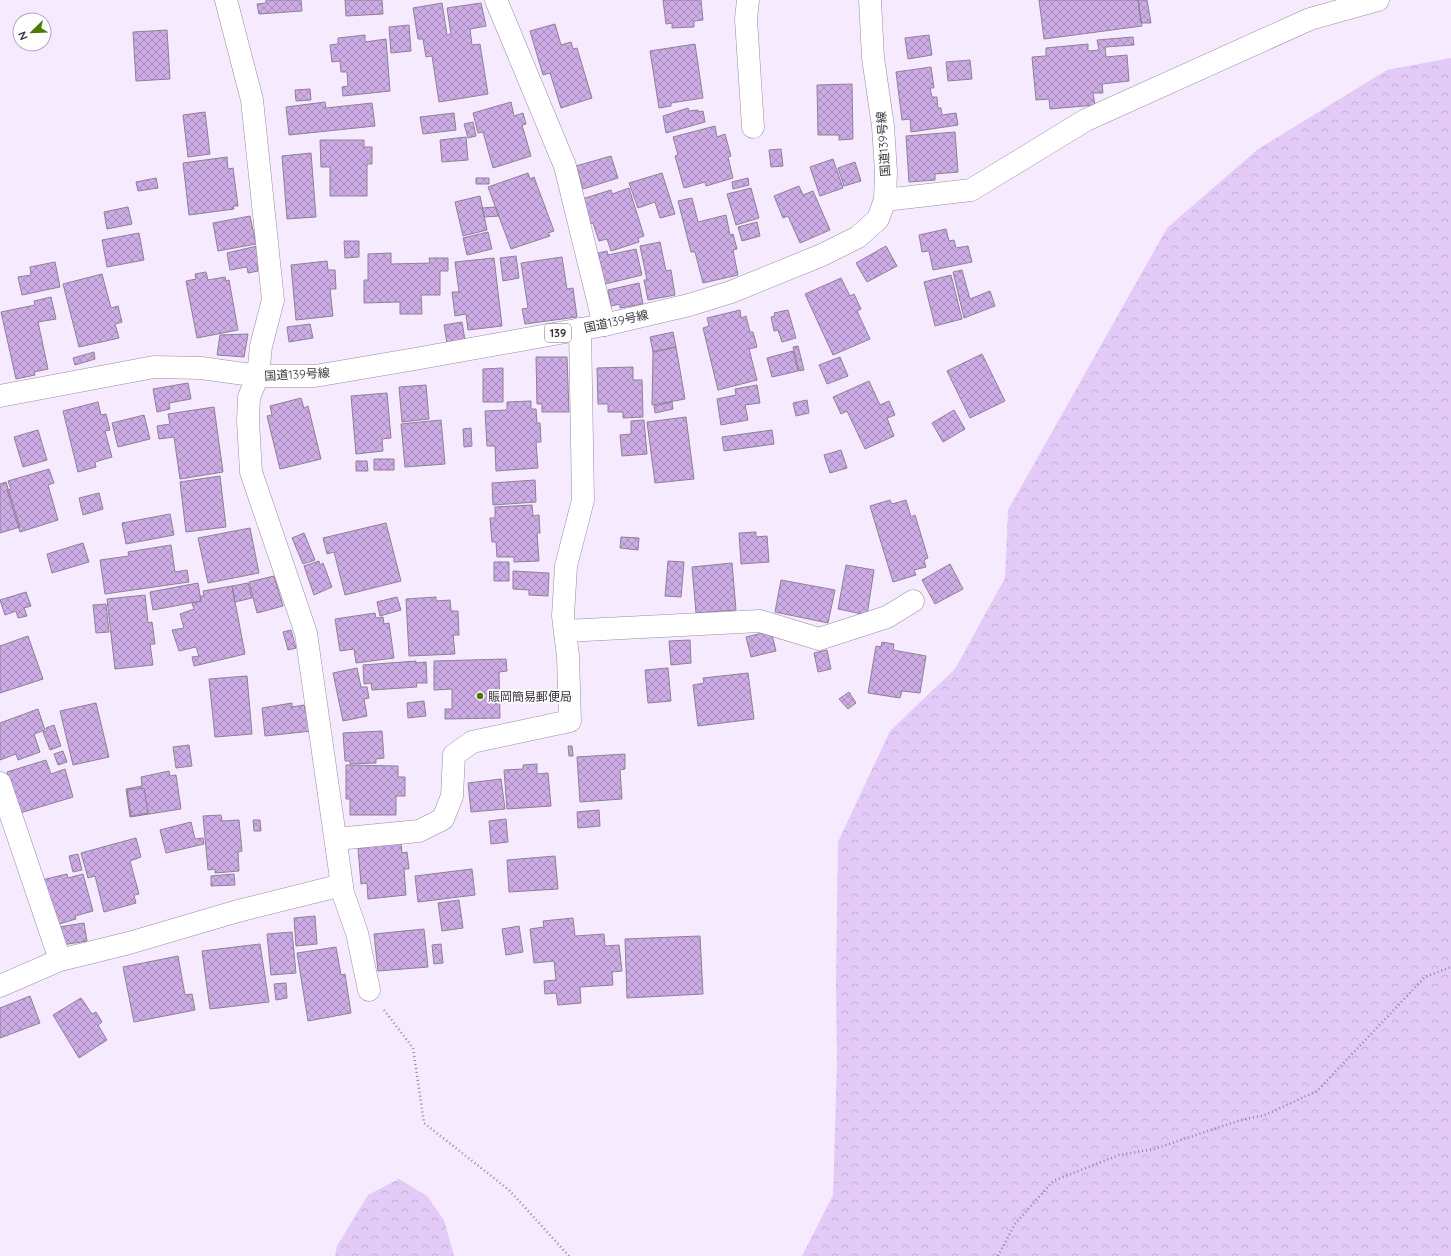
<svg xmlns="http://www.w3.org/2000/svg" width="1451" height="1256" font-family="Quicksand,'Noto Sans JP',sans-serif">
<defs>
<pattern id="forest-crowns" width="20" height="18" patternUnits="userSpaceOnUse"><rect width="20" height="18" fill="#e4caf7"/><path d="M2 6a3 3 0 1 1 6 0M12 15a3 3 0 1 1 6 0" fill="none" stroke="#c4aed5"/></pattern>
<pattern id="building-cross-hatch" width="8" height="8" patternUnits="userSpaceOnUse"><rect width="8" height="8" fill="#cdabe5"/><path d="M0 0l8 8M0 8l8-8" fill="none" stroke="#a78cbb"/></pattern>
</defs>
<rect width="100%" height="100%" fill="#f6ebfe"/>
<!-- forest -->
<path fill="url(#forest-crowns)" d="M1451,58V1256H802L833,1195L837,1062L836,984L838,842L890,731L955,669L1005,578L1008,510L1167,228L1258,149L1387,70Z
M399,1179L427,1196L444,1220L454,1256H335L337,1246L368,1195Z"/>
<!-- building -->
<path fill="url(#building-cross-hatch)" stroke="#8d8196" d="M266,0H301L302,11L259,14L257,4L266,3Z
M345,0H382L383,14L346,16Z
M663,0H701L703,20L694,21V27L672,28V23L666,24Z
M1039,0H1138L1142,26L1044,39Z
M1138,0H1147L1151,23H1141Z
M442,3L447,35L451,34L447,8L481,3L486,26L470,29L472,45L480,44L488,94L439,102L432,56L426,57L423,39H418L413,8Z
M555,24L561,45L571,42L573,49L577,48L592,98L561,108L550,73L543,75L530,31Z
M409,25L411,51L391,53L389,27Z
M167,30L170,79L136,81L133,32Z
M365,35V42L386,39L390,91L343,96L342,87L348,86L347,72H341L340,61L332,62L330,45L338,44V38Z
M929,35L932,55L908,59L905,38Z
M1133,37L1134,45L1105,47L1106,57L1127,55L1129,81L1102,84L1103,93H1093L1095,105L1050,109L1049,99L1036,100L1032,57L1046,56V48L1088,44V51L1099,50L1097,40Z
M695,44L703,98L671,103V106L659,108L650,51Z
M970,60L972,79L948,81L946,62Z
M931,67L934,88H930L932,97H937L938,108H941L942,115L956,113L958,125L911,132L910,119L902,120L896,72Z
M852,84L853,139L839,140V135H818L817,85Z
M310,89L311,100L296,101L295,90Z
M325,102L326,108L372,103L375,126L289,135L286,107Z
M511,102L514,116L523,113L526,124L522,125L531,156L493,168L483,132L478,133L473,113Z
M688,108L689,111L698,110V112L703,111L705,122L666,133L663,116Z
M205,112L210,154L188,157L183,115Z
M454,113L456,130L423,134L420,117Z
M473,122L476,136L468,138L464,124Z
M715,126L717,137L725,134L731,156L728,157L733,178L706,186L705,182L684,188L675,156L678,155L673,137Z
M955,132L958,172L935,174V180L909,182L906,136Z
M466,137L468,160L442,162L440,140Z
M320,140H364V147H372V164H367V196H330V167H321Z
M781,149L783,166L771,167L769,150Z
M311,153L316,217L287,219L282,156Z
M611,156L618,178L583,189L576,166Z
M227,157L228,169L233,168L238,206H233L234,209L189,215L183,163Z
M833,159L843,188L820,196L810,167Z
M855,162L861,181L844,186L838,168Z
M528,173L530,179L534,177L554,231L548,233L550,236L511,249L488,187Z
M662,173L675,214L660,218L655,202L638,208L629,183Z
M156,178L158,188L138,191L136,182Z
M476,178H489V184H476Z
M748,178L749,185L733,189L732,182Z
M799,186L803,195L813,191L830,230L800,243L788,216L783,218L774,196Z
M629,188L644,236L638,238L639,242L611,251L607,239L599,241L593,223L590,224L582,199L611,190L612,194Z
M751,188L759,218L736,225L727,194Z
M480,196L487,230L463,236L455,202Z
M692,198L698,222L726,215L730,235L733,234L737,249L733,250L738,275L703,283L695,252H691L678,201Z
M128,207L132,224L107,229L104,212Z
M495,207L499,216L484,217L482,208Z
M250,216L256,244L218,251L213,223Z
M757,222L760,236L742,241L738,227Z
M946,229L949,241L954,240L956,248L968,246L972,262L933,270L929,251L922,252L919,235Z
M488,232L492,249L467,255L463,238Z
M139,233L144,260L107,267L102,240Z
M344,241H359V257L345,258Z
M660,242L666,271L671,270L675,295L648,300L644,280H647L640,246Z
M257,246L260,265H257L258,271L248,273L247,267L230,270L227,253Z
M886,246L897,266L867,282L856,263Z
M636,249L642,275L605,284L598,253L607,251L608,255Z
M391,253V264L430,263L429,258H448V271H440V295H421L422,314H400V302L364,303V280H368V254Z
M516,256L519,278L503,281L500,258Z
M562,257L567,289L573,288L577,317L525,324L522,309L528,308L521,263Z
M494,258L502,326L468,330L466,314L455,316L452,292H459L455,262Z
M327,261L328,270H335L336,289H330L333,316L296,320L291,265Z
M55,262L60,287L22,295L18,277L31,275L30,267Z
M962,270L970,299L990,291L995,306L964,318L953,272Z
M206,272L208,280L225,277L226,281L229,280L238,330L197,338L186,281L196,279L195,274Z
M102,274L111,308L118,306L122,322L115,324L119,338L79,347L63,284Z
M951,275L962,319L935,326L924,282Z
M841,278L850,296L854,294L861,309L857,311L870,339L833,355L805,294Z
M639,283L643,304L620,308V304L611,306L608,290Z
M51,297L56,319L38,322L48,369L34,372L35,375L16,379L1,312L35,305L34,301Z
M740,310L741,318L746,316L750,332H753L757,347L749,349L757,380L718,390L703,328L709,326L707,318Z
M788,310L796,338L782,342L778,330L774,331L771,317L775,316L774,313Z
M462,322L465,340L447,343L444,325Z
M310,324L313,338L289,342L287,327Z
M673,332L676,347L653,352L650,337Z
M248,334L244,357L217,355L220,335Z
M798,346L804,370L799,371L793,347Z
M676,347L685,399L652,405L653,352Z
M793,351L798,371L772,377L767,358Z
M94,352L95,359L75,365L73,358Z
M982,354L1005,401L970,418L947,371Z
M536,357H567L569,412H542V404H537Z
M840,357L848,376L827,384L819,365Z
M633,367V380H642L643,417L623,418V412H608V404H598L597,368Z
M503,368V402H483V369Z
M869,381L880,405L889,401L895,415L887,418L894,436L865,449L847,411L841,414L833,397Z
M188,383L191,399L169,403L170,409L157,412L153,389Z
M426,385L429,419L402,422L399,387Z
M757,385L760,403L745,405L748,420L721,425L717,399L736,395L735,389Z
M387,393L391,438L382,439L383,451L356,454L351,396Z
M301,398L304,408L308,406L321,459L280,469L267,416L272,415L270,406Z
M807,400L809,413L796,416L793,403Z
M531,401V409H536L537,423H540L541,442H536L538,468L496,471L495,446H487L485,411L507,410V402Z
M98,402L101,415L106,414L110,430L105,431L112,457L95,462L96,467L78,472L63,411Z
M672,402L673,409L655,413L654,406Z
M214,407L223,472L180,479L174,437L159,439L157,426L170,424L168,414Z
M954,410L965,429L943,442L932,423Z
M144,415L150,439L118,447L112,423Z
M686,417L694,479L655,483L647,422Z
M441,420L445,464L405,467L401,424Z
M644,420L647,454L622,456L620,435L631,434V421Z
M471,428L472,446L464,447L463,429Z
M38,430L47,460L23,467L14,437Z
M772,430L774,444L724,451L722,437Z
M841,450L847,468L830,473L824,455Z
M374,459H394V470H374Z
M356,461H367L368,471H356Z
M49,469L54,483L48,485L58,520L20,532L7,490L11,489L8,481Z
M220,476L226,527L186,532L180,482Z
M535,480L536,502L493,505L492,483Z
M6,482L20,527L0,533V484Z
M99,493L103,509L83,515L79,498Z
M890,500L892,504L906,500L911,517L915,515L928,558L924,560L926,567L914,570L916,575L893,582L870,506Z
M532,505L533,516L539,515L540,533H537L539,561L514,562V557H497L496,542H492L490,518H495V507Z
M170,514L174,535L126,544L122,523Z
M386,523L401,581L345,595L334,552L327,554L323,538Z
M250,528L259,573L208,583L198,538Z
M756,532V537L767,536L769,562L741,564L739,533Z
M304,533L315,560L303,564L292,538Z
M621,537L639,538L638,550L620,548Z
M83,543L89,562L52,573L47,554Z
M171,545L175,572L187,570L189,582L105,594L100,560L129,556L128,552Z
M319,561L320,565L323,563L332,587L314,595L304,566Z
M668,561L684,562L681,597L665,596Z
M494,562H509V581H494Z
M732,563L736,610L696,613L692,567Z
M950,564L963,589L935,604L922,580Z
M846,565L874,570L867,615L838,609Z
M513,571L549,573L548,596L529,595V590L513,589Z
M274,576L283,606L257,613L249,582Z
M781,580L835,590L828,623L775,612Z
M198,583L201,601L153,610L150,592Z
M248,583L252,598L235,602L232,586Z
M232,586L245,654L194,666L192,657L199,656L196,647L179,651L172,630L184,628L180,614L194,609L192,603L201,601L200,596H204L203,591Z
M26,592L31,606L24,608L27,616L18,618L16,611L5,615L0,600Z
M145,595L148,623L152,622L155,644H150L153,665L115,669L107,599Z
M397,597L401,610L380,616L377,602Z
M436,597V601L450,600L451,611H458L459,635H453L455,654L409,656L406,599Z
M106,604L109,632L96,633L93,605Z
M375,613L376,618L383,617L384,624L389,623L394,658L356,663L354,649L340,651L335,619Z
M291,630L296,648L288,650L283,632Z
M771,631L776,651L751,657L746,637Z
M28,636L43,679L0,693V646Z
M690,640L691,663L671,665L669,641Z
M882,642L894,644L893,650L926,656L920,693L902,691L900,698L868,693L876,646L881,647Z
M827,650L831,669L818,672L814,653Z
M506,659L507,671L499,672L500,718L445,719V709H452V689L434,690V661Z
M416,661V663L426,662L427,683H416L417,687L372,690L371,683L364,684L363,665Z
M357,668L361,687H367L369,698L364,699L367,716L343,721L333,673Z
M668,668L671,701L648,703L645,670Z
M748,673L754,719L698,726L693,685L704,683L703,678Z
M247,676L252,734L215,737L209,679Z
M849,692L856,703L848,709L839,699Z
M424,701L426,716L408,718L407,703Z
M96,703L109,757L73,765L60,711Z
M292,703V707L304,705L305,710L309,709L312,731L265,736L262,708Z
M38,709L45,730L34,734L40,752L18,760L16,754L0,760V723Z
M54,725L61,746L50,750L43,732L47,731L46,728Z
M382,731L384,758L376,759V763L350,764V761H345L343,733Z
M189,745L192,766L176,768L173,747Z
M568,746H572L573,756H569Z
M63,751L67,762L58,765L54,754Z
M625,754V769L620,770L622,799L580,802L577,757Z
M46,760L51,774L65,769L73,797L20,813L7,772Z
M537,764V774L548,773L551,806L507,809L504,770L523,769V765Z
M346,765L398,766V777H405V796H396V815H350V799H346Z
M169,771L170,776L176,775L181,809L130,817L126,789L142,786L141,777Z
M501,779L505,809L471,812L468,783Z
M144,788L148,813L131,816L127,790Z
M599,810L600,826L578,828L577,812Z
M221,815L222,821L239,820L242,851L238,852L239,871L215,873V869L208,870L203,816Z
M506,819L508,842L491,844L489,821Z
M253,820H260L261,831H254Z
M191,822L195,839L203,838L204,844L166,853L160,830Z
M136,838L141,857L130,861L139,894L134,895L136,903L104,912L95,876L88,878L81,853Z
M365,843H401L402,853L407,852L409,869H404L406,895L368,899L367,883L361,884L358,848H365Z
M78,854L82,870L73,872L69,856Z
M555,856L558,889L509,892L507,860Z
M472,869L475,895L418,902L415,876Z
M67,874L68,878L83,874L93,911L75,916L76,919L59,924L42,880Z
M234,874L235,885L211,886V876Z
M459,900L463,928L442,931L438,903Z
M315,916L317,944L296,946L294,918Z
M573,918L575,936L604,934L605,946L619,945L622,971L612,972L613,985L580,987L581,1003L558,1005L556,993L545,994L544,981L556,980L554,961L534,963L530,929L544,927L543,921Z
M84,923L87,941L62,945L59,927Z
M519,926L523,952L506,955L502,929Z
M424,929L428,967L378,971L374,934Z
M292,932L296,973L271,975L267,934Z
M700,936L703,994L627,998L625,939Z
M260,944L269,1002L210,1009L202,951Z
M441,944L443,963L434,964L432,945Z
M336,947L341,975L345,974L351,1013L308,1021L297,953Z
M178,956L185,995L192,994L195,1010L134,1022L123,967Z
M286,983L287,998L276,1000L274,984Z
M30,996L40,1023L0,1038V1008Z
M81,998L92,1014L96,1012L102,1022L98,1025L107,1040L79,1058L53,1015Z"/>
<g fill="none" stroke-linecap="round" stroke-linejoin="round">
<defs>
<path id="minor" d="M226,0L252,100L273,300L261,346L258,376L249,397L248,421L251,472L306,633L343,893L357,933L369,990
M496,0L565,166L604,325
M748,0L746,19L753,127
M885,200L971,190L1086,120L1310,19L1378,0
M565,631L760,621L819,639L887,617L913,601
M0,783L60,960
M336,839L419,831L443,819L452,796L454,755L472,742L570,721L568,656L563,616L566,566L583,500L580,329
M0,986L60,960L129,943L238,911L342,885"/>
<path id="highway" d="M0,396L154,367L201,368L258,376H315L415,359L604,325L689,305L731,292L822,255L858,237L878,219L885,200L886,172L883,126L873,58L870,0"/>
</defs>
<!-- minor casing -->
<use href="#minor" stroke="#978ba1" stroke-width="23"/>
<!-- highway casing -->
<use href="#highway" stroke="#978ba1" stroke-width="23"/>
<!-- path -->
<path stroke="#8f8795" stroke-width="2.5" stroke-dasharray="1 3" stroke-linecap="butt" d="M384,1010L413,1048L424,1123L509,1190L569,1256
M998,1256L1015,1224L1053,1181L1119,1155L1154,1149L1241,1120L1265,1115L1317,1091L1425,977L1451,967"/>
<!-- minor -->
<use href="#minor" stroke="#fff" stroke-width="22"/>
<!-- highway -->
<use href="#highway" stroke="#fff" stroke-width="22"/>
</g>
<!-- markers -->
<circle fill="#4c7a00" stroke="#fdfdfd" stroke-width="1.5" cx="480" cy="696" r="4"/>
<g text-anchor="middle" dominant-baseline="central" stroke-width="3.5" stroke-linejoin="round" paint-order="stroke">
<!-- shield labels -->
<rect fill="#fdfdfd" stroke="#737076" stroke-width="1" x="545" y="324" width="26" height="18" rx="3"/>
<g font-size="11" font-weight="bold" fill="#38333c">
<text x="558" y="333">139</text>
</g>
<!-- street labels -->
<g font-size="12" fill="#38333c" stroke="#fdfdfd">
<text transform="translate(883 144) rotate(-94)">国道139号線</text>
<text transform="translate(616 321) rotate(-12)">国道139号線</text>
<text transform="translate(297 374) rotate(-3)">国道139号線</text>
</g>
<!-- poi labels -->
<g font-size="12" fill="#38333c" stroke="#fdfdfd" text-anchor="start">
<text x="488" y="696">賑岡簡易郵便局</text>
</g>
</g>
<!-- north arrow -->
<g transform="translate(32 32) rotate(247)"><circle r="19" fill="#fdfdfd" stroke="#aeacb0"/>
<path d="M0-3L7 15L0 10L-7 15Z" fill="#4c7a00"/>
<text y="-6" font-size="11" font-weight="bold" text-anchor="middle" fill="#38333c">N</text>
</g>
</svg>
